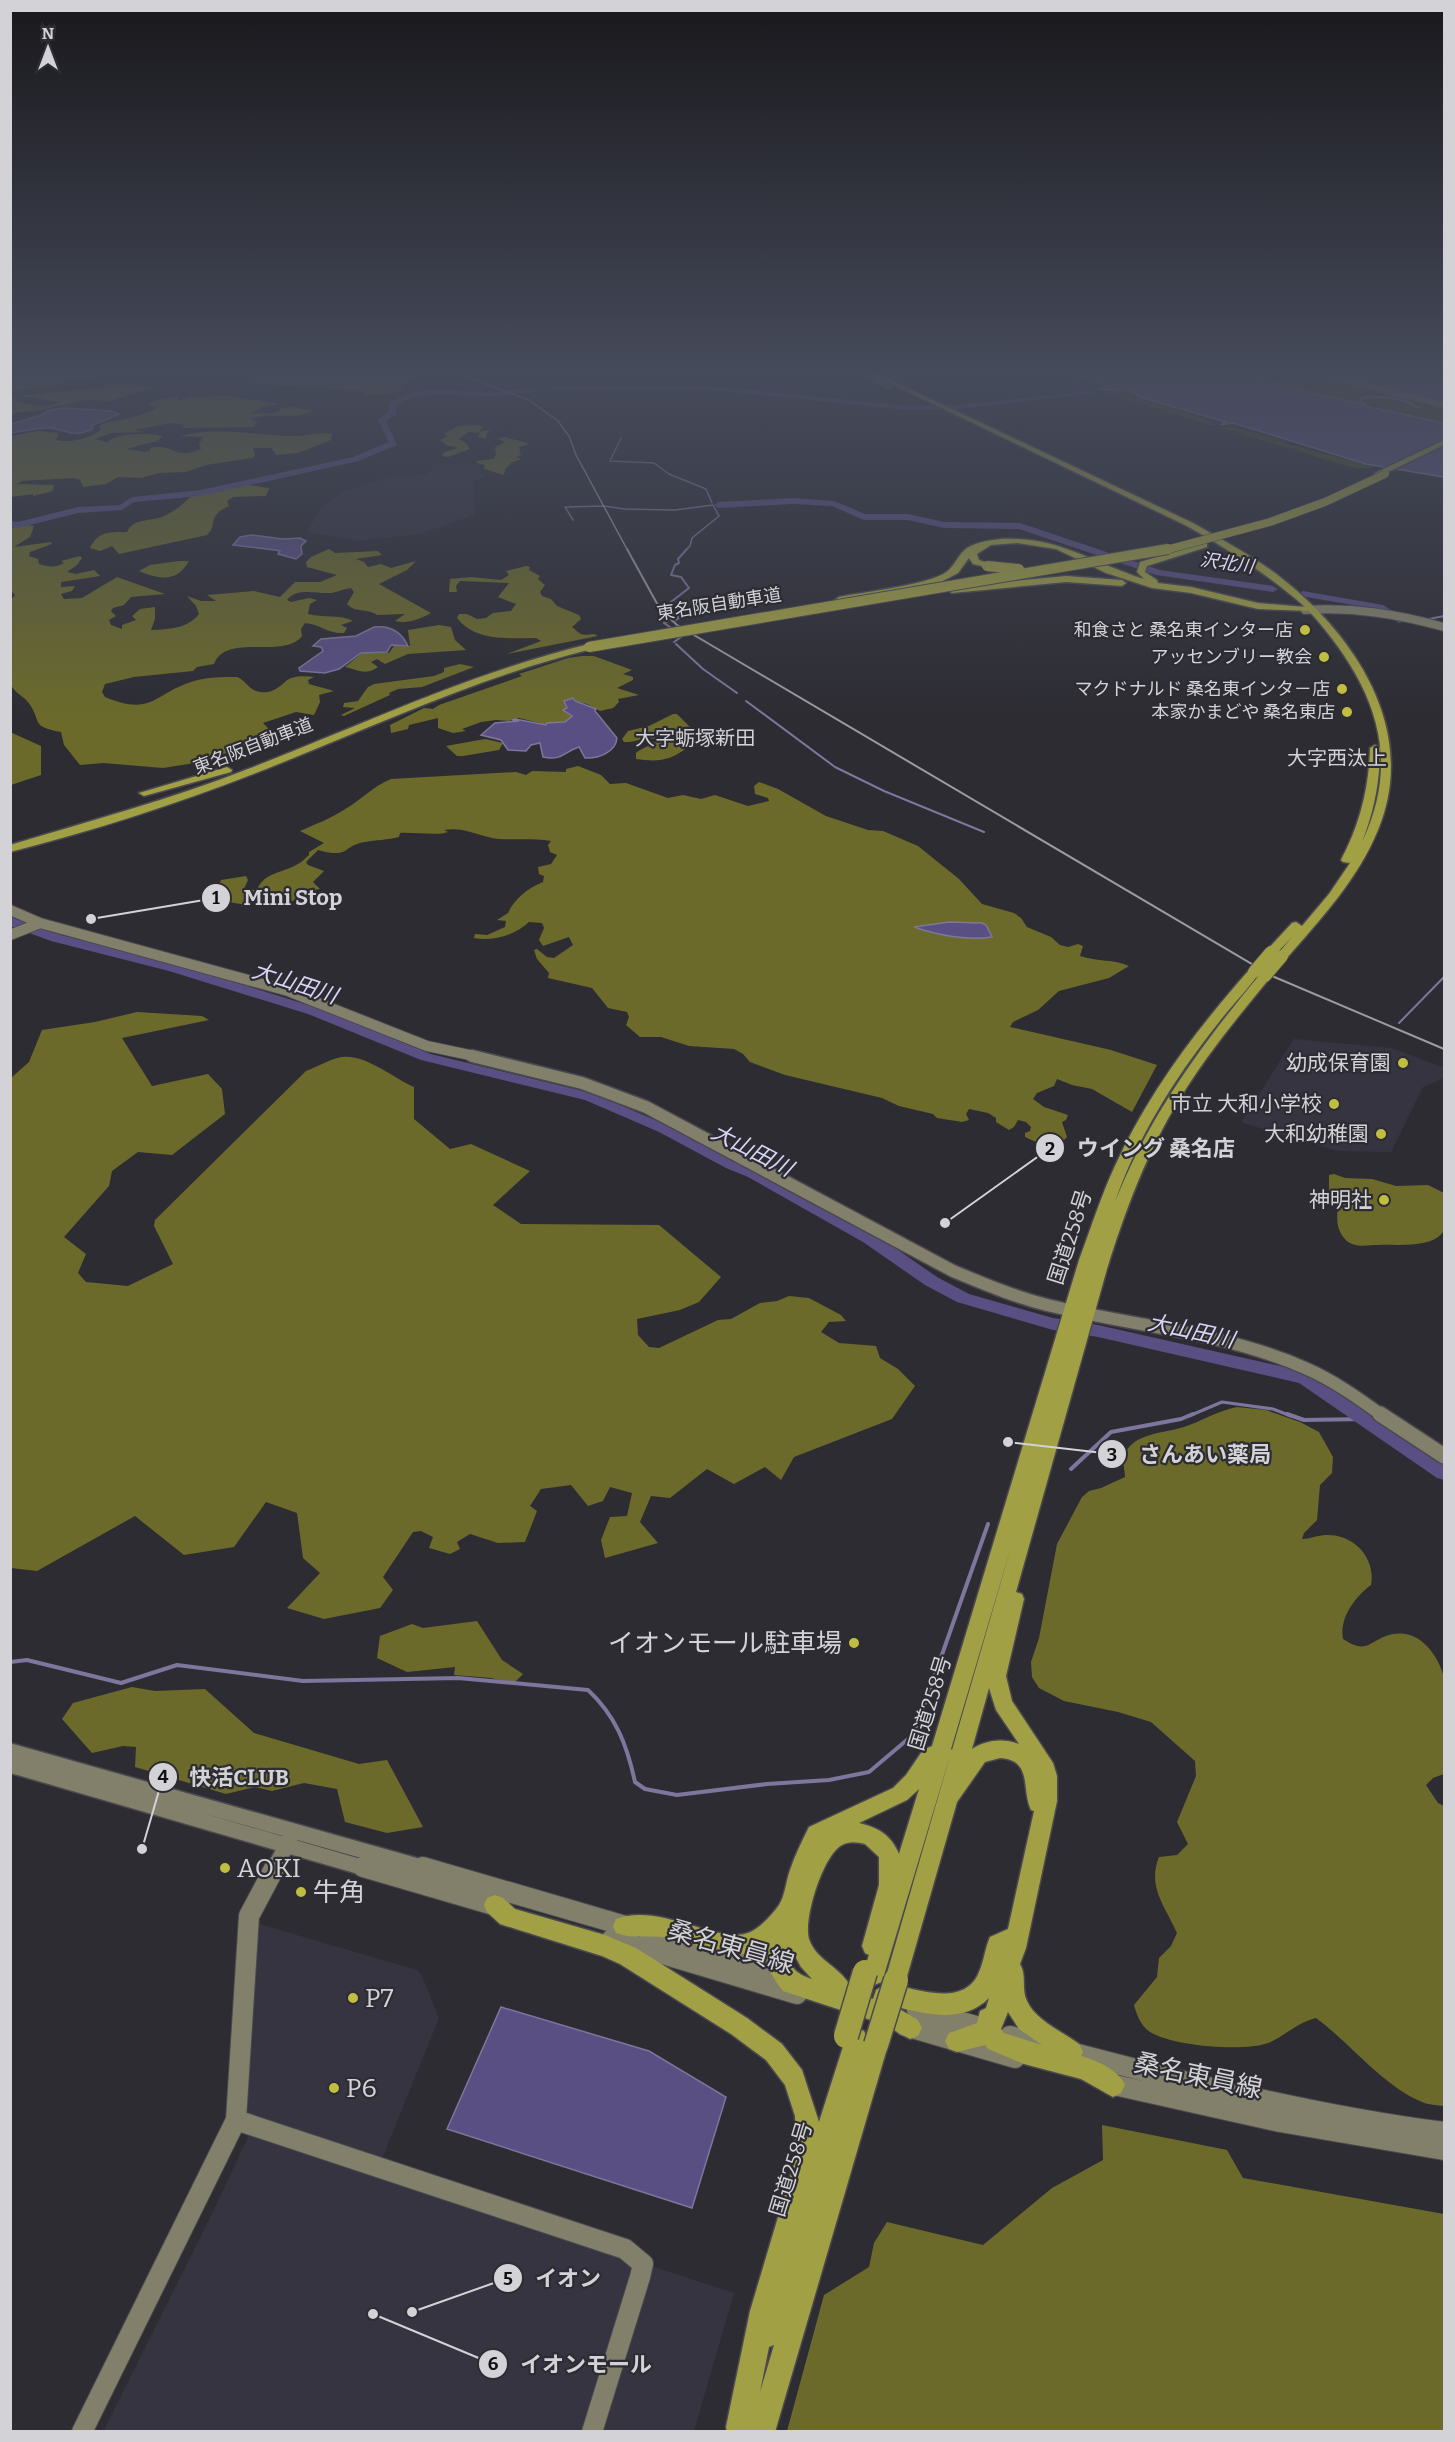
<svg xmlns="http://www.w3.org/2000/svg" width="1455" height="2442" font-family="Bitter,'Noto Sans JP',serif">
<rect width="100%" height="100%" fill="#2d2c33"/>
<!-- built -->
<path fill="#363441" d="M434,465H480V473L486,475L473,482L474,515L420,534L357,541L307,532L321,508L344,491L391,476L428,474Z
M1294,1039L1392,1048L1444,1068V1078L1423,1087L1391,1152L1337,1151L1243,1123L1242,1121Z
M259,1924L417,1970L422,1976L439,2018L375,2176L734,2293L694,2431L103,2432L210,2218L257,2118L249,2115L247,2107Z"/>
<!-- green -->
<path fill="#49491e" d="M1251,374H1301L1350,385L1309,374H1315L1444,406V423L1311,393Z
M1113,389L1137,393L1139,397L1225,422L1119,392L1215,422L1212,423L1217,425L1213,426L1102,392L1114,391L1111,390Z
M1224,427H1233L1291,443L1269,439L1375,467C1359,474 1314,455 1296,450L1298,448L1292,449L1229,431L1256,436L1220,428Z"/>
<!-- forest -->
<path fill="#6b6a2b" d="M38,374L109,375L70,381L53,387L11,391V376Z
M254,374H316L320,376L329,374H411L418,377L405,381L409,383L399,387L402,391L375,395L364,394L363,391L247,383L250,378L247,376Z
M130,385L154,388L109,401L87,400L35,411L16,412L11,416V398L15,397L14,400C27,406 47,408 60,402L17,396Z
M178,396V400L190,397L229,396L281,404L263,407L250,414L275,413L282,408L292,407L314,411C294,420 271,412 250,419L257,422L253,427L181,428L185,425L171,423L134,430L145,432L111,433L95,439L107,442C119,432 148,433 163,436L157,441L126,449L145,452L150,451V448C176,443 174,461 201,449L199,444L203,437L180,436C216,426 253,435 290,436C304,437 318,431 332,434L331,440L298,453L276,455L271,448H253L255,456L252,458L206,465L186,472L159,473L141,478L118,477L106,484L83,487L80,480L73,478L22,481L17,484L54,485L53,491L33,496V494L11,497V436L38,431L59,433L56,440C69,443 92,439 101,429L99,426L104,423L131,418L154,410L156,407L150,405L151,402Z
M478,425L483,427L479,431L490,430L487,433L486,439L478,437L480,433L468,432L459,439L466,443L470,449L448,457L442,456L444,452L458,448L446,445L440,440L448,436L444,434L458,426Z
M504,437L528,443L527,445L519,447L521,455L515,458H520V460L512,462L505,469L504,475L484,469L485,465L477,463V461L493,459L496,455L495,447L505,442L498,439Z
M242,484L269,488L266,496L233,497L227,501L229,506C205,517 219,524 207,535L119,554L112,546L100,551L90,548C98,531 110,532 127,532C134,517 152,522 164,516C173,512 181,506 187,500C199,489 226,485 242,484Z
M27,525L34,526L30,537L14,547L51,542L52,544L30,552L29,556L38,559L39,564C48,567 56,568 64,563L61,561L80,556L82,558L77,565L67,572L76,574L94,570L100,576L61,582V587L75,586L72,591L61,594L64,599L82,598L117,577L165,594L131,597L124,605L113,608L111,611L116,616L109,620L111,625L122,629V625L136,620L132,616L140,609L155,607V619L151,630C169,629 187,629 199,614L196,606L187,596L201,601H216L207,595L254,591L280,597L295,582H320L337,575L307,567L306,562L311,557L329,549L335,553L378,551L382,555L356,559L364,562L368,567L381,564L391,568L416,561L407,570L379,584L431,613C420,619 408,624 395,621L405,614L377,615C368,608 354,613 347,604L354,592L351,588C344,589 337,592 331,593C316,594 297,587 287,600L291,602L309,598L317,600L310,604L308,614C323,618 340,614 353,621L341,625L347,628L344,633C328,634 320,624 305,623L301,629L302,636C284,660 226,632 214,664L197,667L193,671L134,677L105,684L102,692L105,697C153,717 154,693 194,681C207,677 223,677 237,677C245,680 248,688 256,691C270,695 277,689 286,681C293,675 305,676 314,677L308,680L309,684L334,691L319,695L320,702L314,715L296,712L263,723L277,737L195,763L163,768L103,763L80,765L64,745L61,732C29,726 43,722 28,702C22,695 15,693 11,685V600L15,595L11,591V528Z
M179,561H189C177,582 161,580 139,571L150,565Z
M526,566L530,567L529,570L540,576L538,579L545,585L540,592L542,596L551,599L557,606L579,615L581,619L572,627C581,634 579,636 594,634L598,636L507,654L541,641L536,638C508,638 476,642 457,618L459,614H467L477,619L486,618L493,613L511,611L516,604L498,597L509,583L460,581L456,586L457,592H449L450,579L471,577L501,580L509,575L506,571Z
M439,625L451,627L455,640L466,650L408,654L385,664L377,659L371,662L378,667C365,676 359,670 345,667L362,653H389L394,646H410L408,630Z
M582,656H594L632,670L623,674L633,677V680L617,688L639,695L618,699L619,702L613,708L600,711L587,704L575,701L574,698L565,700L567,709L564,710L572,717L565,722L547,723V725L519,718L509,721L496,720L481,722L462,729L466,731L453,733L438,728V718L409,725L408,729L391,733L390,725L424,708L433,709L439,705L522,676L519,674L568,658Z
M460,664L474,667L422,687L398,689L389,693L390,695L344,716L341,715L355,708L343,707L344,703L358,701L368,687L374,684L434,676L444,672V668Z
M673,714H677L692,729V731L678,737L688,747C670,761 658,762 636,759V753C642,747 655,745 657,739C642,736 636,743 624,742L622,739L628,731L649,726Z
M10,732L41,746V775L11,785Z
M485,739L503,743L499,750L463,756H457L446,746Z
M578,766L601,775L610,784L626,783L668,798L683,795L701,799L715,795L748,806L769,801L768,798L755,794L754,786L759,782L778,789L826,816L868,830L883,831L918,846L959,879L982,904L1014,913L1021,918L1027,927L1051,937L1060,945L1068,947L1078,944L1083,946L1080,956C1098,962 1113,959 1129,966L1109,978L1059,991L1038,1010L1013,1022L1010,1027L1111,1050L1157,1065L1132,1112L1092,1089L1072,1085L1057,1079L1054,1086L1037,1093L1033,1099L1044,1107L1068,1115L1066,1120L1062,1122L1067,1137L1056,1148H1049L1025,1137V1133L1030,1131L1031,1127L1026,1122L1018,1120L1014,1127L1009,1130L996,1122V1118L988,1113L969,1109L966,1114L969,1120L962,1122L937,1118L933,1114L899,1106L882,1098L785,1075L750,1062L743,1054L734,1049L689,1046L661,1037H640L626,1025L629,1017L627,1012L608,1008L592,988L548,978L549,973L537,959L534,950L537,949L547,957L554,958L573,945L569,937L543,946L539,940L544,928L542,923L529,922C516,935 491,942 474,938L475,934L487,935L505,927L506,921L497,920L508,913C515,898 528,888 543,882L544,876L539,874L538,867L551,864L557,855L550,852L548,845L551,841C533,838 517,840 499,839C480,837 464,826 444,830L448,832C440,836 413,832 400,833L399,837C387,840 376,840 365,842C341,846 351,859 318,850L306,862L308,865L324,871L313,882L320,889L315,890L316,893L338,895L342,900C332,908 317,903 305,901L319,895L307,894L300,900L291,901L275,896L247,905L216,900L214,895L221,880L246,876L248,880L244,889L257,890C264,872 283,873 298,864C302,862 305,858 309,855V852L324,843L300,831C316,824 332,818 347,808C363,798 374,786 391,779L516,772L526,775L532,771L566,772V769Z
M137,1012L202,1016L209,1020L122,1038L152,1086L208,1074L222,1089L225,1114L172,1155L138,1152L112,1171L109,1186L64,1237L86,1254L78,1273L86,1282L128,1286L173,1264L154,1226L155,1220L306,1071C316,1067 327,1061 337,1058C363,1051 392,1078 414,1087V1119L450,1149L471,1144L530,1171L493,1205L521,1224L659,1225L721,1277L699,1302L680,1310L637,1319L638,1335L649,1347L659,1348L718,1320L731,1319L760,1303L777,1301L789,1296L809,1298L841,1315L846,1321L829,1322L821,1332L839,1343L876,1346L880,1358L898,1369L915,1386L892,1419L794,1457L781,1480L765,1467L734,1484L707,1469L670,1498L651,1496L640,1522L658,1543L605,1558L601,1540L610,1517L627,1516L632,1493L610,1487L603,1501L588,1506L571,1485L541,1489L530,1506L537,1511L525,1542L498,1543L470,1534L457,1542L460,1549L450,1554L429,1548L433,1537L421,1531L413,1532L383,1577L393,1590L380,1608L324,1619L287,1608L320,1573L303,1558L297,1513L266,1502L234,1547L184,1555L135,1516L37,1571L11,1568V1078L29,1062L42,1030L95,1022Z
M1334,1174L1345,1178L1372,1179L1396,1186L1428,1185L1444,1193C1445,1203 1448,1221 1444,1230C1435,1249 1395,1244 1379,1245C1367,1245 1353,1249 1344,1238C1334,1226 1338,1213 1338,1199L1329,1193V1175Z
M1237,1407L1266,1410L1300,1422L1319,1432L1333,1457L1332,1473L1320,1485L1317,1520L1304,1533L1302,1539C1310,1539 1318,1535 1326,1535C1354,1534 1376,1558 1371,1585C1355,1597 1339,1618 1343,1639C1369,1656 1369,1639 1393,1634C1420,1629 1438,1655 1444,1677C1446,1686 1444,1696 1444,1705C1444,1728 1445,1751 1444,1774L1433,1778L1426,1785L1438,1803L1444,1806V2106C1437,2105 1428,2105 1422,2102C1383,2086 1350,2043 1316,2018C1298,2022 1285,2036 1268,2043C1243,2052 1172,2046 1150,2032C1140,2025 1137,2015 1134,2005L1157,1977L1159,1958L1171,1946L1177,1933C1165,1906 1147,1887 1159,1857L1177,1855L1188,1844L1177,1822L1196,1776L1195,1761L1151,1722L1118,1712L1064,1701L1039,1688L1032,1677L1031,1662L1039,1638L1057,1544L1082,1497L1089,1491L1101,1488L1125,1477C1125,1469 1121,1460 1125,1453C1135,1433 1165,1433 1184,1427C1202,1421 1217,1411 1237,1407Z
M477,1621L502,1660L523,1674L513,1684L491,1678L454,1675L455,1667L407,1672L377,1658L380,1636L412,1624L423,1628Z
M132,1687L155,1691L205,1689L254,1733L359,1764L387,1760L423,1827L387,1833L345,1822L337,1789L304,1783L272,1791L255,1787L226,1794L135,1767L136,1747L123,1746L92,1753L62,1719L73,1703Z
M1102,2125L1227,2150L1243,2178L1444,2214V2431H787L824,2295L869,2267L874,2243L887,2222L983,2245L1052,2188L1103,2160Z"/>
<!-- water -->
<path fill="#594f83" stroke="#7e769c" stroke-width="1.5" d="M1069,374H1249L1311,393L1358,403L1362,397C1376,396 1396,396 1409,402C1413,404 1416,407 1422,408C1415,407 1413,405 1408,403C1395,397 1378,397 1363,398L1362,403L1369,407L1444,423V477L1366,464L1233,423L1220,425L1226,422L1139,397C1129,385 1112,392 1098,389L1107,386Z
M1334,374H1444V402Z
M65,408L111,411L119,414L93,425L92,429C73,439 66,429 50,428C37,427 23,431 11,433V424L42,415L50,410Z
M252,535L283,539L300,538L306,541L301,546L302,554L296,559L278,554L280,551L275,550L233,545L240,537Z
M374,627C390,625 401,631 408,646L391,645L387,652L361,653L339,669L325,673L300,671L299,668L323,651L321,647L313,646L321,639L356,636Z
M573,698L575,701L596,709L595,711L617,738C616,752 598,759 585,758L579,747C563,752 563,761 543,757L540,743L531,745L526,751L508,750L501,740L481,735L495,723L519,721L512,720L515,719L546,725L547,723L565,722L572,716L563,710L567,708L564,701Z
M949,922L982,923L986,925L992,937C968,941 937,935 914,927Z
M501,2007L649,2051L726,2097L692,2208L447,2129Z"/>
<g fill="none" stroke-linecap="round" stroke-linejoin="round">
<!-- stream-far3 -->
<path stroke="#7e769c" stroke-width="1.5" d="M621,438L610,461L654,463L669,474L706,489L712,503
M573,520L565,507L604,506L624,509L675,510L713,505L719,516L692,538L690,546L685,551"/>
<!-- stream-far2 -->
<path stroke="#7e769c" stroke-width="2" d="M1429,619L1444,616
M676,620L679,618L667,605L689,588L681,577L671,575L675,565L679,563L678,559L687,549
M668,621L664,623L674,630
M674,642L681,637L680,634
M676,644L703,669L737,693
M746,701L835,767L884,791L984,832
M1399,1023L1444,977"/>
<!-- stream-far1 -->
<path stroke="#7e769c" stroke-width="3" d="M1189,1416L1222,1402L1273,1409L1291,1416"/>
<!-- stream -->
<path stroke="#7e769c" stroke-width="4" d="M1287,1414L1304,1420L1365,1419
M1071,1469L1111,1432L1181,1419L1193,1414
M10,1662L27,1660L121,1683L177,1665L303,1681L458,1678L588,1690C616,1716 627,1745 635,1782L645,1789L677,1795L767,1784L829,1780L869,1772L914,1734L988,1524"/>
<!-- river -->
<path fill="#594f83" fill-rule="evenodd" d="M553,386L724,387L907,406L959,405L1089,391L1093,393L959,409L907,410L724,391L550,390Z
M535,387L538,391C523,394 507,396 491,396C460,397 423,387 396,406V414L386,421L397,445L358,461L201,496L134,502L122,510L78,513L18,528L10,527V521L18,522L78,507L120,505L132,497L201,490L353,457L389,442L378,420L389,411V403C419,383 455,392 489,392C504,392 520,389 535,387Z
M793,498L834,501L865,514H908L944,522L1020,523L1160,570L1273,586L1278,589L1273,592L1156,575L1019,529L944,528L908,520H864L832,506L793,504L718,508L714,505L718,502Z
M1303,591L1383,605L1408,621L1399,623L1377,609L1300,596L1298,594Z
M10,917L61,935L179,965L318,1008L431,1054L595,1094L669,1126L738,1162L760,1169L875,1234L937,1277L969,1294L1053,1318L1098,1325L1311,1373L1444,1464V1480L1437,1478L1299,1383L1098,1337L1053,1330L957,1302L925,1285L863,1242L748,1177L726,1168L659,1132L585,1100L421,1060L308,1014L169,971L51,941L10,926Z"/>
<defs>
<path id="secondary-far5" d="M864,374L890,386
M1319,374L1444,405"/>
<path id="secondary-far4" d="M1305,610C1354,607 1397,614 1444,627"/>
<path id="secondary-far3" d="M10,910L40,923L288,991L427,1046L479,1057
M10,935L40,923"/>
<path id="secondary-far2" d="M472,1056L582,1083L646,1107L953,1271C984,1284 1015,1297 1047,1305C1132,1326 1224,1332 1305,1368C1333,1380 1358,1398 1383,1416"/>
<path id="secondary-far1" d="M1380,1414L1444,1456
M10,1751L428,1869
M10,1765L368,1869
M274,1869L290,1839"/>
<path id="secondary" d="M363,1867L500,1907
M423,1867L629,1927
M649,1933L785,1973
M612,1939L797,1994
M917,2010L987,2029
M905,2026L1015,2058
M1010,2036C1154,2074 1296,2113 1444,2132
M1110,2084L1280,2122L1444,2150
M236,2120L625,2249L643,2264L640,2277L592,2432
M82,2432L236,2120L249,1916L275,1867"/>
<path id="highway" d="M871,374H878L1193,523C1221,539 1249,554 1275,573C1353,632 1420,729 1378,830C1358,879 1321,919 1286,959L1282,960L1276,956L1292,937L1275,955L1271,956L1265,952L1292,923L1296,922L1302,926L1329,894L1350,863L1343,862L1341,860C1360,824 1369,788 1370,748L1375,745L1380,748C1380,781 1374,812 1362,842C1405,752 1370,679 1309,611L1258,609L1191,593L1152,588L1106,573L1056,549L1017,543L991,545L977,554L979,560L990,564V568L973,564L969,558L958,573L941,582L836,602L835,600L839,597C870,591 904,588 934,578C956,571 954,558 967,548C980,540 1003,538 1017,539C1063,540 1101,566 1144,579L1137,572L1140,562L1204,543H1207V547L1147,566L1145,572L1157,580L1158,583L1191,587L1258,603L1305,607C1269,575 1229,550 1187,526Z
M1444,440V445L1382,475L1375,473Z
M1066,576L1122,580L1126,583L1122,586L1066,582L952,593L948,590L952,587Z
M589,644L592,645V649C486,675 388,720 286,761C197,797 104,828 10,852V845C90,821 171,799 248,769C362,725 470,673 589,644Z
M227,767L232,770L231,772L144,796L139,793Z
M1254,968L1260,972C1247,991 1230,1007 1216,1026C1174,1079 1137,1138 1115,1202C1149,1116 1202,1044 1261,973H1269L1271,976L1269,979C1237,1018 1205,1057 1179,1100C1147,1152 1125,1211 1107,1269L1016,1592L1022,1594L1024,1599L1006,1676L1012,1701L1053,1763L1057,1776V1801L1026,1948L1020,1964C1027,1975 1021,1989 1027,2001C1035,2020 1063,2032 1079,2044L1083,2052L1081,2056C1096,2060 1119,2070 1125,2085L1121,2093L1113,2097L1081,2079L1024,2064L988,2049L985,2045L957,2052L949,2049L945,2041L949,2033L977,2023L980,2011L986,2008L989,1998C963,2024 927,2014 896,2007L918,2020L922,2028L918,2036L910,2039L883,2024L783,1991C772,1977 763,1963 768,1945C730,1968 702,1942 663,1937C647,1935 631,1939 616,1933L613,1926L616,1919C659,1902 717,1944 748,1933C759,1929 772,1915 779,1905C785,1896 786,1881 790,1870C795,1855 802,1841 809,1827L893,1788L906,1775L923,1750L932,1746L1079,1260C1091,1228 1101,1196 1115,1166C1148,1093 1197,1029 1250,969ZM1012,1544L952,1750L951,1749ZM989,1688L996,1710L1019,1744C1003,1738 986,1740 972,1749ZM950,1756L885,1980L886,1984L876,1990L873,1999L850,1991L851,1988C843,1968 816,1961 809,1939C803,1919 823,1855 842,1845C849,1841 857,1842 865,1844L879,1857V1885L862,1946L865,1953L869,1955L863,1974L866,1982L874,1985L882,1982ZM1000,1758C1033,1760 1021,1789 1031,1810L1034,1811L1008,1929L990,1937C985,1948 984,1961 979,1972C967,2003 929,1993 904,1987L957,1802L985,1762ZM919,1789L899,1854C891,1835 879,1828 859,1823L907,1800ZM790,1947L801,1967L812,1979C796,1974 785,1965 790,1947ZM1008,2012L1019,2029L1042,2045L1004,2033L1001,2029Z
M495,1895L503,1898L515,1909L605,1935L636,1948L747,2018L782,2044L802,2070L819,2122L848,2031L856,2028L864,2031L867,2038L876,2033L884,2037L888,2045L775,2432H727L726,2427L750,2311L796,2157L795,2116L785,2085L766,2060L731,2034L620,1964L602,1956L500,1924L487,1912L484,1905L487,1898ZM774,2345L760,2392L769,2347Z"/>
</defs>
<!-- secondary-far5 casing -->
<use href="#secondary-far5" stroke="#4a494f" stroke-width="8"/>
<!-- secondary-far4 casing -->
<use href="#secondary-far4" stroke="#4a494f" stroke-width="10"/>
<!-- secondary-far3 casing -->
<use href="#secondary-far3" stroke="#4a494f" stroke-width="12"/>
<!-- secondary-far2 casing -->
<use href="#secondary-far2" stroke="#4a494f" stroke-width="15"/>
<!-- secondary-far1 casing -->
<use href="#secondary-far1" stroke="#4a494f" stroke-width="18"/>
<!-- secondary casing -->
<use href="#secondary" stroke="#4a494f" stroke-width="22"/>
<!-- highway casing -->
<use href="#highway" stroke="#4a494f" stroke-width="3"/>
<!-- secondary-far5 -->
<use href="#secondary-far5" stroke="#82806a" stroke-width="6"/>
<!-- secondary-far4 -->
<use href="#secondary-far4" stroke="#82806a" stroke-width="8"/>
<!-- secondary-far3 -->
<use href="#secondary-far3" stroke="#82806a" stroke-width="10"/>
<!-- secondary-far2 -->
<use href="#secondary-far2" stroke="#82806a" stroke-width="12"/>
<!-- secondary-far1 -->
<use href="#secondary-far1" stroke="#82806a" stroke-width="15"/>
<!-- secondary -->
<use href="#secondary" stroke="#82806a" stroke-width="20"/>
<!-- highway -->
<use href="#highway" fill="#a1a044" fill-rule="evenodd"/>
<!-- rail-far1 -->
<path stroke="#9b9a9f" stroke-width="1.5" d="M458,374L529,400L558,421L569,436L576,455L628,551"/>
<!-- rail -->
<path stroke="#9b9a9f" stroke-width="2" d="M627,549L660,609L677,625L1272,976L1444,1049"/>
<defs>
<path id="highway-bridge-far3" d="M1162,551L1270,522L1325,502L1385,474"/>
<path id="highway-bridge-far2" d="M987,566L1019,569
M589,647L1168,549"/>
<path id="highway-bridge-far1" d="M1254,972L1271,952
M1265,976L1282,956"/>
<path id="highway-bridge" d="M846,2036L865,1972
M876,2045L896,1980"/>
</defs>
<!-- highway-bridge-far3 casing -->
<use href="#highway-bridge-far3" stroke="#4a494f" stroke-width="9" stroke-linecap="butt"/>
<!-- highway-bridge-far2 casing -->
<use href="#highway-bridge-far2" stroke="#4a494f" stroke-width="12" stroke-linecap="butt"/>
<!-- highway-bridge-far1 casing -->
<use href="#highway-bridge-far1" stroke="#4a494f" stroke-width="14" stroke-linecap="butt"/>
<!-- highway-bridge casing -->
<use href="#highway-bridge" stroke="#4a494f" stroke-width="27" stroke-linecap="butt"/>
<!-- highway-bridge-far3 -->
<use href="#highway-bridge-far3" stroke="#a1a044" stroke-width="8"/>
<!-- highway-bridge-far2 -->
<use href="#highway-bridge-far2" stroke="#a1a044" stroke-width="10"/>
<!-- highway-bridge-far1 -->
<use href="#highway-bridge-far1" stroke="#a1a044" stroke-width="12"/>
<!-- highway-bridge -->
<use href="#highway-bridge" stroke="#a1a044" stroke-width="24"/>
</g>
<!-- sky -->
<linearGradient id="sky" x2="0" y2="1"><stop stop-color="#19181c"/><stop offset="0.52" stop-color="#464b5b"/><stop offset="1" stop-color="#464b5b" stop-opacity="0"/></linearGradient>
<rect width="1455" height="716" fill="url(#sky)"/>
<!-- markers -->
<g fill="#c0be41" stroke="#2d2c33" stroke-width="2">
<circle cx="1305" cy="630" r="6"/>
<circle cx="1324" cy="657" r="6"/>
<circle cx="1342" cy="689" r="6"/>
<circle cx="1347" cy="712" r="6"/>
<circle cx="1403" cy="1063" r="6"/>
<circle cx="1334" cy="1104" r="6"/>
<circle cx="1381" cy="1134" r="6"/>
<circle cx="1384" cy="1200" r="6"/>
<circle cx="854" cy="1643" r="6"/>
<circle cx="225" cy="1868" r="6"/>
<circle cx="301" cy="1892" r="6"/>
<circle cx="353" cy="1998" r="6"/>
<circle cx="334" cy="2088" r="6"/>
</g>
<g text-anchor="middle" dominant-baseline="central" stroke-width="4.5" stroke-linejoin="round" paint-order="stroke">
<!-- far-water labels -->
<g font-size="18" font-style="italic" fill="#dad5f7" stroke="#2d2c33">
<text transform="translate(1227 563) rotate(8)">沢北川</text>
</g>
<!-- far-street labels -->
<g font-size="18" fill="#d3d2d6" stroke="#2d2c33">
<text transform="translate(719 604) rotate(-9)">東名阪自動車道</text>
<text transform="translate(253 746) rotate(-21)">東名阪自動車道</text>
</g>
<!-- far-poi labels -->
<g font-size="18" fill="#d3d2d6" stroke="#2d2c33" text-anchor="end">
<text x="1293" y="630">和食さと 桑名東インター店</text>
<text x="1312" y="657">アッセンブリー教会</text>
<text x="1330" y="689">マクドナルド 桑名東インタ－店</text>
<text x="1335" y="712">本家かまどや 桑名東店</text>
</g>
<!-- far-quarter labels -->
<g font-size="20" fill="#d3d2d6" stroke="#2d2c33">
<text x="695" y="738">大字蛎塚新田</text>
<text x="1337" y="758">大字西汰上</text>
</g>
<!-- poi labels -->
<g font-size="21" fill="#d3d2d6" stroke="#2d2c33" text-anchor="end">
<text x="1391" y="1063">幼成保育園</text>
<text x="1322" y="1104">市立 大和小学校</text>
<text x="1369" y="1134">大和幼稚園</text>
<text x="1372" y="1200">神明社</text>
</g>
<!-- street labels -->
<g font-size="21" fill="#d3d2d6" stroke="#2d2c33">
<text transform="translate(1070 1237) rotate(-72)">国道258号</text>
<text transform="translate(930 1703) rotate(-73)">国道258号</text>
<text transform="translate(791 2169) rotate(-73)">国道258号</text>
</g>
<!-- water labels -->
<g font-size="22" font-style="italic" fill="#dad5f7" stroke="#2d2c33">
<text transform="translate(295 983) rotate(18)">大山田川</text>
<text transform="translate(752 1150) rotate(27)">大山田川</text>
<text transform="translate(1191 1331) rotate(12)">大山田川</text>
</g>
<!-- near-poi labels -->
<g font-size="26" fill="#d3d2d6" stroke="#2d2c33" text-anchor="start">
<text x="842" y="1643" text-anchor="end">イオンモール駐車場</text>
<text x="237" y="1868">AOKI</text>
<text x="313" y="1892">牛角</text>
<text x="365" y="1998">P7</text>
<text x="346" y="2088">P6</text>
</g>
<!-- near-street labels -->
<g font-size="26" fill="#d3d2d6" stroke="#2d2c33">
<text transform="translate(731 1947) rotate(16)">桑名東員線</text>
<text transform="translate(1198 2076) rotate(12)">桑名東員線</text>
</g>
</g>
<!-- callouts -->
<path fill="none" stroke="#d3d2d6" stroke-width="2" d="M91 919L216 898M945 1223L1050 1148M1008 1442L1112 1454M142 1849L163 1777M412 2312L508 2278M373 2314L493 2364"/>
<g fill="#d3d2d6" stroke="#2d2c33" stroke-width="2">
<circle cx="91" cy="919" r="6"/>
<circle cx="945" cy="1223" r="6"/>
<circle cx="1008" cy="1442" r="6"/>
<circle cx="142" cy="1849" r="6"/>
<circle cx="412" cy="2312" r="6"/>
<circle cx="373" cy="2314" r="6"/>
<circle cx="216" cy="898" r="15"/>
<circle cx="1050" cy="1148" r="15"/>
<circle cx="1112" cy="1454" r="15"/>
<circle cx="163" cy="1777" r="15"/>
<circle cx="508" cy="2278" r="15"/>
<circle cx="493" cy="2364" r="15"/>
</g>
<g font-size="18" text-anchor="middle" font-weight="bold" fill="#111">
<text x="216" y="904">1</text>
<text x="1050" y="1155">2</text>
<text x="1112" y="1461">3</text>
<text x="163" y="1783">4</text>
<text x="508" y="2285">5</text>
<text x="493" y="2370">6</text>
</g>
<g font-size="22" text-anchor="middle" font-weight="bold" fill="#d3d2d6" stroke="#2d2c33" stroke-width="4.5" stroke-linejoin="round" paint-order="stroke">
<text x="293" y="905">Mini Stop</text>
<text x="1156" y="1156">ウイング 桑名店</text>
<text x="1205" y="1462">さんあい薬局</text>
<text x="239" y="1785">快活CLUB</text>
<text x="568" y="2286">イオン</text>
<text x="586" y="2372">イオンモール</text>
</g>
<!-- border -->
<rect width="1455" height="2442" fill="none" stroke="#d3d2d6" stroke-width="24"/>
<!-- north arrow -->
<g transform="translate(48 48)" stroke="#2d2c33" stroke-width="4.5" paint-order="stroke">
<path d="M0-4.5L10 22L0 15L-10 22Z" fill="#d3d2d6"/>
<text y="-9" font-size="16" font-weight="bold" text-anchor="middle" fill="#d3d2d6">N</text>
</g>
</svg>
